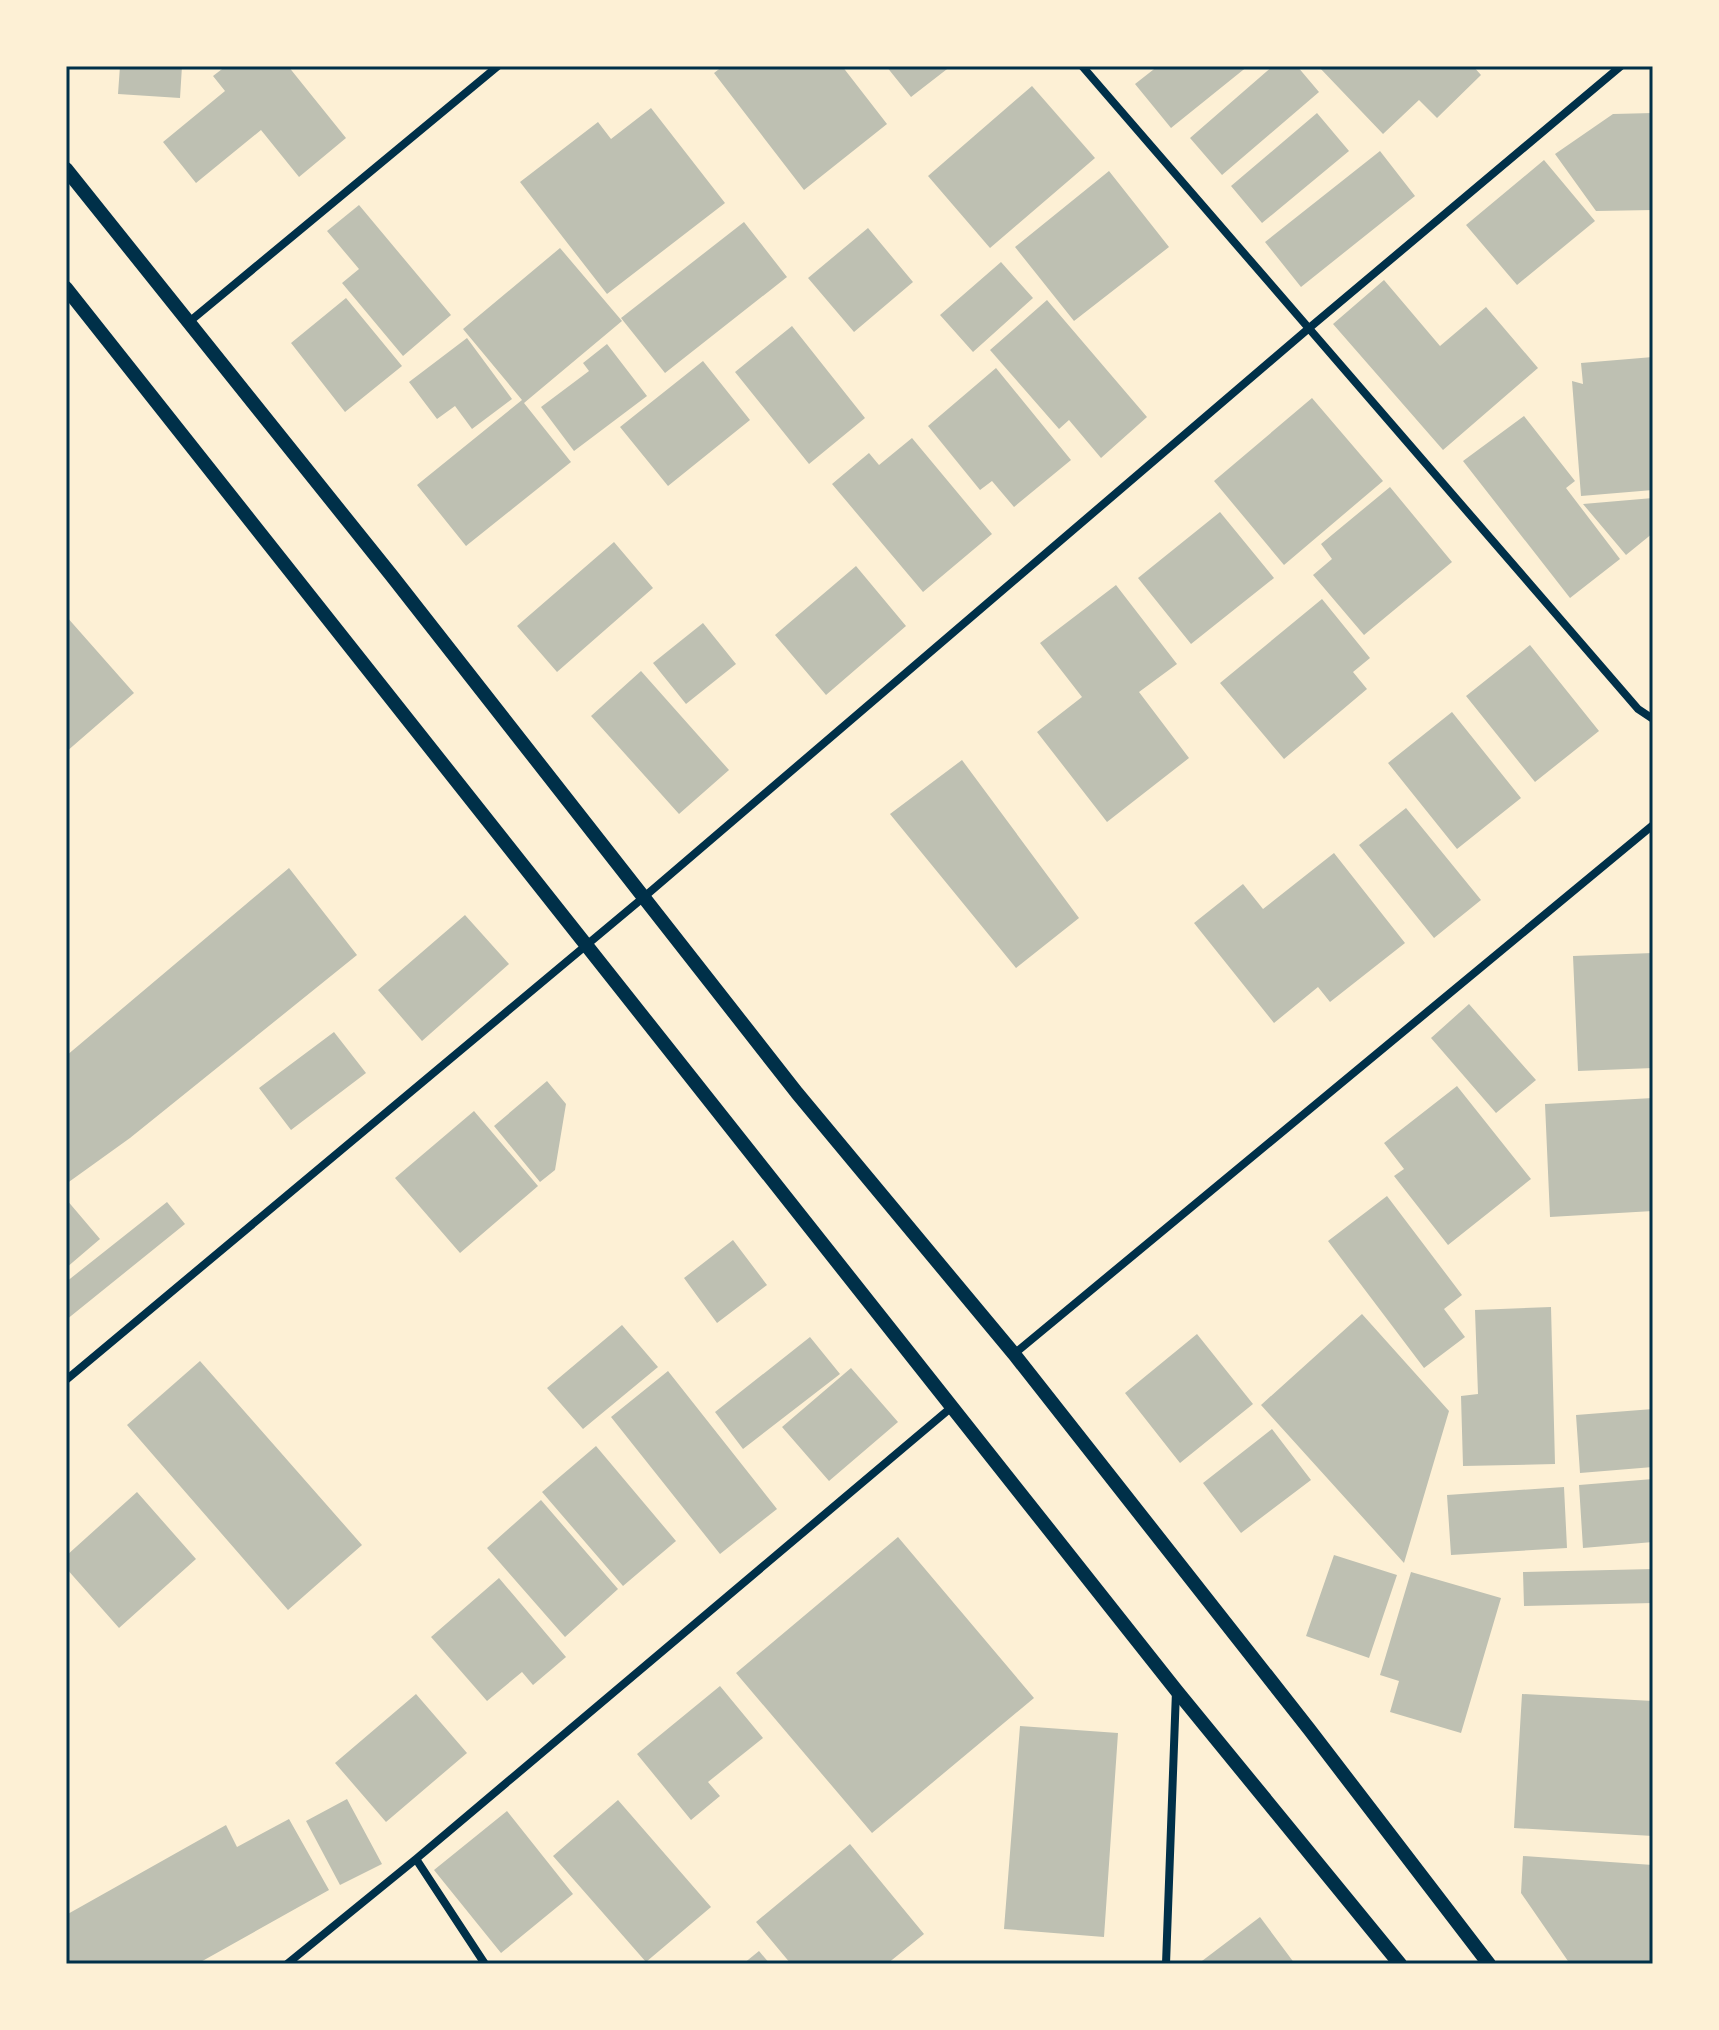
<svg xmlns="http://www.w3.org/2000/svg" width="1719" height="2030" font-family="'Work Sans',sans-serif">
<rect width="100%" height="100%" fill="#fdf0d5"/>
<!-- building -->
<path fill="#bec0b2" d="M120,66H182L180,98L118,94Z
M226,66H288L346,138L299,177L261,130L196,183L163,142L225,91L213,76Z
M723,66H842L887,124L804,190L714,73Z
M886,66H951L911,97Z
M1158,66H1248L1171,128L1135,84Z
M1273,66H1297L1319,92L1222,175L1190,138Z
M1318,66H1473L1481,75L1437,118L1419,100L1383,134Z
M1032,86L1095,158L990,248L928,176Z
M651,108L725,203L607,294L520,182L598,122L611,139Z
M1317,113L1349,151L1262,223L1231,186Z
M1653,113V210L1596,211L1555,154L1613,114Z
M1380,151L1415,196L1301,287L1265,242Z
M1544,160L1595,221L1517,285L1466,225Z
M1109,171L1169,247L1074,321L1015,247Z
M359,205L451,315L403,356L342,283L359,269L327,231Z
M744,222L787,277L665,373L621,318Z
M868,228L913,282L854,332L808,278Z
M560,248L622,321L524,403L571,462L466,546L417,485L522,400L463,329Z
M1001,262L1033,298L973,352L940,315Z
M1384,280L1440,346L1486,307L1538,368L1443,450L1333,324Z
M346,298L402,366L345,412L291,343Z
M1047,300L1147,417L1101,458L1069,420L1059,429L990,350Z
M792,326L865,418L809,464L735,372Z
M467,338L512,399L472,429L455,406L437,419L409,382Z
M607,344L647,396L574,451L541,407L589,371L583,363Z
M1653,357V490L1581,496L1572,381L1583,384L1581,363Z
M703,361L750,420L668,486L620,427Z
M996,368L1071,460L1014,507L992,481L980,490L928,426Z
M1312,398L1383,481L1284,565L1214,481Z
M1524,416L1575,481L1566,488L1620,559L1570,598L1463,461Z
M912,438L992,534L923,592L832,484L869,453L879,465Z
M1390,487L1452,562L1364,635L1313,575L1332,559L1321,544Z
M1653,498V533L1626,555L1583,504Z
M1220,512L1274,578L1191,644L1138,578Z
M614,542L653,588L557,672L517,626Z
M856,566L906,626L826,695L775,635Z
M1116,585L1177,664L1139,692L1189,758L1107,822L1037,732L1082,697L1040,643Z
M1322,599L1370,658L1353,672L1367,689L1284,759L1220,683Z
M66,616L134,693L66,752Z
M703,623L736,664L686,704L653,663Z
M1530,645L1599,731L1535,782L1466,696Z
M641,671L729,770L679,814L591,716Z
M1452,712L1521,798L1457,849L1388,763Z
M962,760L1079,918L1016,968L890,814Z
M1406,808L1481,900L1434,938L1359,845Z
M1334,853L1405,943L1330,1002L1318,987L1274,1023L1194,923L1243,884L1263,909Z
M289,868L357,955L130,1138L66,1184V1056Z
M465,915L509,964L422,1041L378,990Z
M1653,953V1068L1578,1071L1573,956Z
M1469,1004L1536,1080L1496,1113L1431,1038Z
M334,1032L366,1073L291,1130L259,1088Z
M547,1081L566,1104L555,1170L540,1182L494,1126Z
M1457,1086L1531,1179L1448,1245L1394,1176L1404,1169L1384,1143Z
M1653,1098V1211L1550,1217L1545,1104Z
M474,1111L538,1186L460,1253L395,1178Z
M1387,1196L1462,1295L1444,1309L1465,1337L1424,1368L1328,1241Z
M66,1199L100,1239L66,1268Z
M167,1202L185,1224L66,1320V1282Z
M733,1240L767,1285L717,1323L684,1278Z
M1551,1307L1555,1464L1463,1466L1461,1396L1478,1394L1475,1310Z
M1362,1314L1449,1411L1404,1563L1261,1405Z
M622,1325L658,1367L583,1429L547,1388Z
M1197,1334L1253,1404L1180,1463L1125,1393Z
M810,1337L840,1374L743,1449L715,1412Z
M200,1361L362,1545L288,1610L127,1425Z
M851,1368L898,1422L829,1481L782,1427Z
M668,1371L777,1509L720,1554L611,1417Z
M1653,1409V1467L1580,1473L1576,1415Z
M1272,1429L1311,1480L1241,1533L1203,1483Z
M596,1446L676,1541L623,1586L542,1492Z
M1653,1479V1542L1583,1548L1579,1485Z
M1564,1487L1567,1548L1451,1555L1447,1495Z
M137,1492L196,1559L119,1628L66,1568V1556Z
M541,1500L618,1589L565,1637L487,1548Z
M898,1537L1034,1698L872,1833L736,1673Z
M1334,1555L1397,1575L1369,1658L1306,1636Z
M1653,1569V1603L1524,1606L1523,1572Z
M1411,1572L1501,1598L1461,1733L1390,1712L1399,1681L1380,1675Z
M499,1578L566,1657L533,1685L522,1672L487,1701L431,1637Z
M720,1686L763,1738L708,1782L720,1796L691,1820L637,1754Z
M416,1694L467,1753L386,1822L335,1763Z
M1522,1694L1653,1701V1836L1514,1828Z
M1020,1726L1118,1733L1104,1937L1004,1929Z
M347,1799L382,1864L340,1885L306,1821Z
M618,1800L711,1907L646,1962L553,1856Z
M507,1811L573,1894L501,1953L434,1870Z
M289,1819L329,1890L197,1964H66V1915L226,1825L237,1847Z
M850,1844L924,1934L887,1964H791L756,1922Z
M1523,1856L1653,1865V1964H1570L1521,1893Z
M1260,1917L1295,1964H1198Z
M759,1951L770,1964H743Z"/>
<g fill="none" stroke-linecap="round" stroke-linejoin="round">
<!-- minor -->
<path stroke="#003049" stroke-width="8" d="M1082,66L1638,709L1653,719
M189,322L498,66
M1014,1354L1653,825
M66,1380L644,897L1308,329L1621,66
M416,1859L485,1964
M287,1964L416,1859L953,1406
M1166,1964L1176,1691"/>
<!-- tertiary -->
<path stroke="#003049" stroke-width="14" d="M66,169L392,576L797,1093L1014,1354L1309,1729L1489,1964
M66,288L1176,1690L1400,1964"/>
</g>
<!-- border -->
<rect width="1719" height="2030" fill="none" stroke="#fdf0d5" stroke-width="136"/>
<rect x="68" y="68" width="1583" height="1894" fill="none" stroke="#003049" stroke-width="3"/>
</svg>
